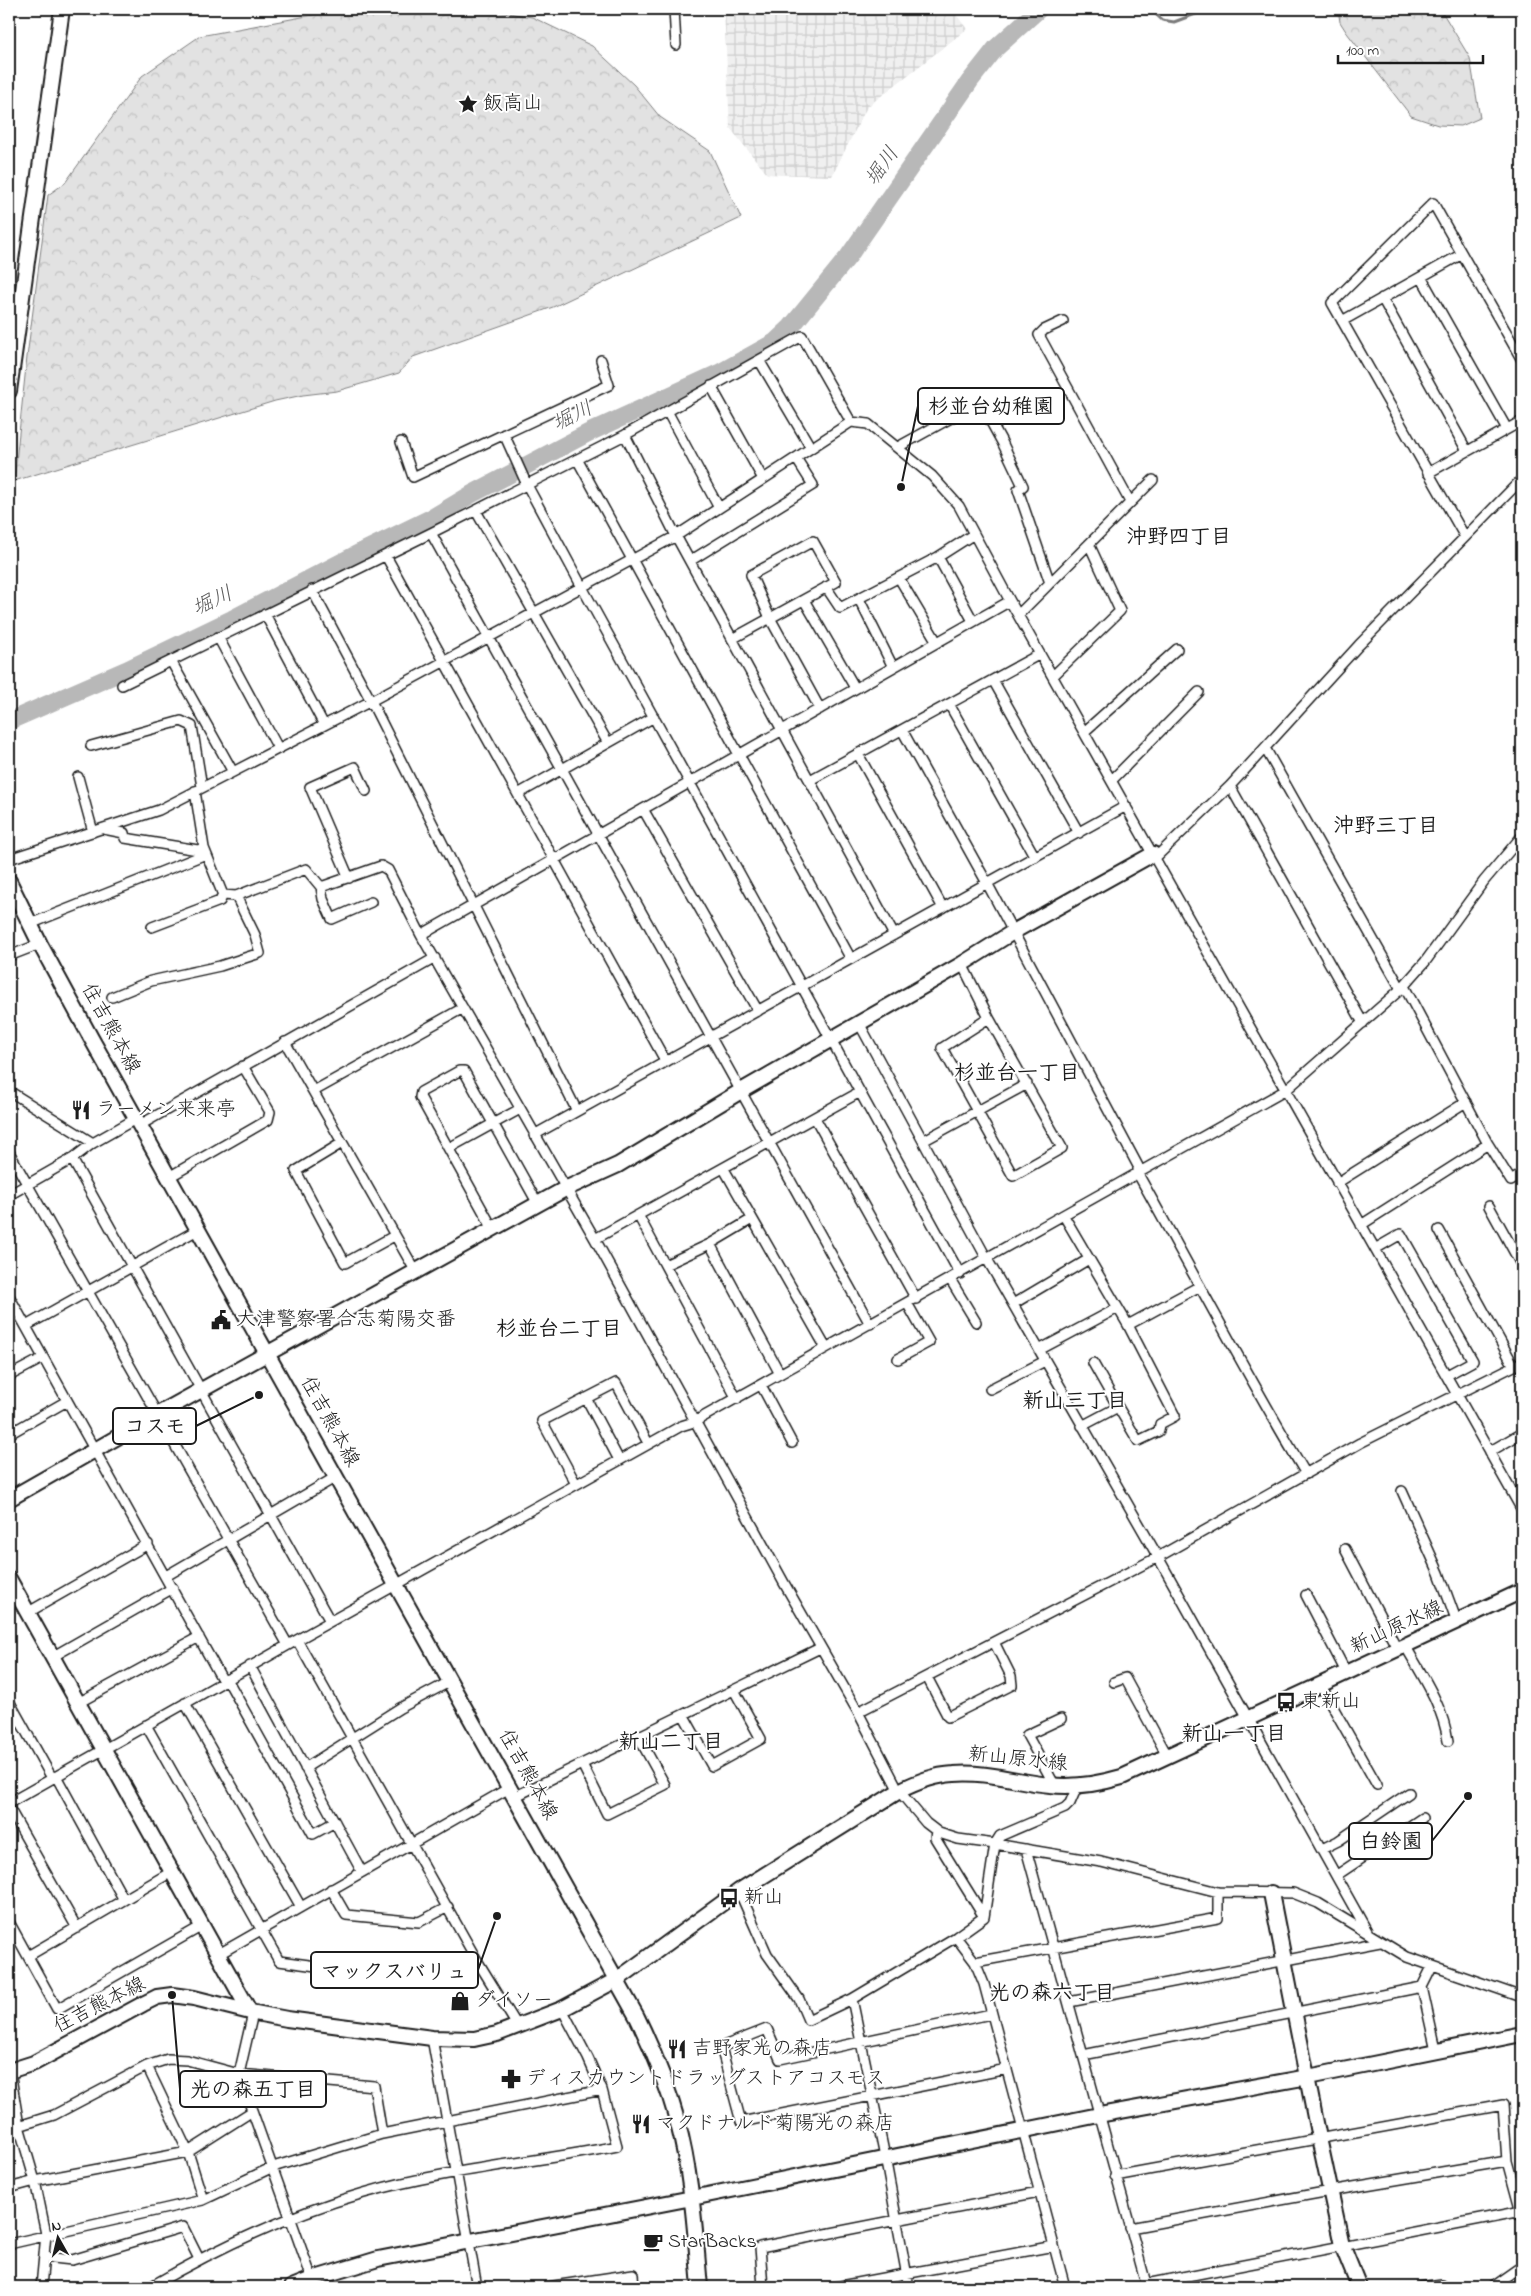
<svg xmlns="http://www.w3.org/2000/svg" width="1531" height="2296" font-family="'Indie Flower','Klee One',sans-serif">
<defs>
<pattern id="industrial-grid" width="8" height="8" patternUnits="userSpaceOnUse" patternTransform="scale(1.25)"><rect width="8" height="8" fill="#f0f0f0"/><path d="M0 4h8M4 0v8" fill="none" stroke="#cdcdcd"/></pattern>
<pattern id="forest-crowns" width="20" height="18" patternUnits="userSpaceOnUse" patternTransform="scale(1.25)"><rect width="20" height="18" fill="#e2e2e2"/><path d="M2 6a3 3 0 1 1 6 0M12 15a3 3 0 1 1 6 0" fill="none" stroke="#c1c1c1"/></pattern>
</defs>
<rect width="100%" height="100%" fill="#fff"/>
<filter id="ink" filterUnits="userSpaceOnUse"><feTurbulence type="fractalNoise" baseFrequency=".02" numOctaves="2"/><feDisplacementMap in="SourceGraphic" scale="10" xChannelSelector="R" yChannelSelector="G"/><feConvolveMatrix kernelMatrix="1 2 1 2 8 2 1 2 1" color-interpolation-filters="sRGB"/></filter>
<g filter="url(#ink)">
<!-- industrial -->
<path fill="url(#industrial-grid)" d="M724,9H952L967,29L867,107L832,176L767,174L730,128Z"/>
<!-- forest -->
<path fill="url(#forest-crowns)" stroke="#7f7f7f" d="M345,9H484L532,17L592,46L634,85L660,117L710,151L741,218L553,307L413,357L399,373L337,391L303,395L275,401L14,481L27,357L48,195L65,183L142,76L200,36Z
M1338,9H1430L1444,15L1470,58L1480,118L1461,126L1438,125L1411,116L1347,33L1340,22Z"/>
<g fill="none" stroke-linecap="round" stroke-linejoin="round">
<!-- stream -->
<path stroke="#7a7a7a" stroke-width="3" d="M1150,9L1162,20L1174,22L1209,9"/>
<!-- river -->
<path stroke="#b8b8b8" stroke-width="18" d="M9,721L126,670L232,619L361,552L435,516L472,494L588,433L719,373L775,342L791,327L848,257L970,81L996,48L1039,9"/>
<defs>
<path id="street" d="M674,9L676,45
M1421,277L1507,429
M1382,298L1467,451
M1063,321L1044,330L1039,335L1130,502
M1342,321L1462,254
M759,360L811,448
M711,386L763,479
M667,411L719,508
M504,434L527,485L582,587L960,1274
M625,435L676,536L894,935
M401,442L413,477L609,385L601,360
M898,447L980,402L1002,442L1023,486L1018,490L1050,583
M577,459L851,959
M1428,473L1522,421
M476,511L608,743
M431,533L870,1324
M1465,537L1332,303L1433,203L1522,360
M386,556L666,1062
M938,557L973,621
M690,561L813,485L796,458
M899,578L937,642
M826,587L840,608L938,557L974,534
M312,590L371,701L577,1111
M859,599L893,667
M804,600L855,688
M265,614L324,725
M1018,615L1153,480
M218,637L278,748
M732,639L836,582L813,541L751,575L770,618L820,709
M171,661L233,772
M1053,676L1120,611L1089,544
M993,680L1079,833
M122,685L431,533L625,435L802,336L851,422
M949,704L1035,857
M902,730L987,883L1138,1166V1174C1194,1274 1247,1376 1306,1474
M1084,732L1177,649
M91,746L181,721L192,726L202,787
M1265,748L1401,989
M858,754L943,908
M78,777L93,832
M810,780L1040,654
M1112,780L1199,692
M1230,786L1363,1023
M195,791L204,848
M518,794L654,717
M643,809L758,1011
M104,829L124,833L125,838L198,850L204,848L223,895L236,896L306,869L321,887L381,866L388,870L421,935L595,1239L784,1583L858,1712L899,1791L926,1823L939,1833L958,1839L995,1844L1000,1836L1065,1808L1070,1803L1077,1787
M1155,858L1230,786L1359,645L1522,479
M9,859L159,810L233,772L371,701L676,536L851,422L868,424L932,476L959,506L1010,601L1522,1510
M349,878L310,787L355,767L366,791
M321,887L323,899L332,919L371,902
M30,924L206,854
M152,927L220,901L223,895
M421,935L1010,601
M9,956L40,944
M962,964L989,1018
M112,997L151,981L220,966L260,953L255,935L236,896
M989,1018L1062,1148L1013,1176L942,1048Z
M859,1023L987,1259L1158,1557L1368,1933
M285,1042L416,1272
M9,1091L93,1143
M314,1091L463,1008
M815,1118L916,1299
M140,1125L435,958
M534,1135L1126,806
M923,1141L1027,1084
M342,1143L296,1171L345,1263L394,1236
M1488,1144L1511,1181L1522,1174
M449,1148L520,1109
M9,1152L288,1645
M72,1159L330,1621
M724,1169L826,1348
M169,1177L268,1120L270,1112L243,1066
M1337,1183L1466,1102
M9,1195L72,1159L93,1143L137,1118
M1489,1206L1522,1266
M638,1215L737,1399
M1064,1216L1128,1325L1175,1416L1160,1424L1159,1431L1138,1441L1118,1407
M1361,1225L1488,1144L1404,986
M493,1229L420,1097L421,1092L459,1071H464L538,1204
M1439,1230L1514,1366
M595,1239L860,1092
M710,1244L752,1219
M1375,1249L1401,1234L1473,1361L1447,1375
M665,1265L710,1244L780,1374
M950,1279L976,1322
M9,1296L223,1681
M1013,1304L1089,1259
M1128,1325L1200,1286
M26,1326L199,1229
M1039,1350L1118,1308
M898,1359L929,1342L907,1303
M9,1376L43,1358
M761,1385L792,1443
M990,1389L1045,1361
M586,1398L619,1460
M1082,1426L1118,1407L1093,1363
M9,1434L67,1401
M1489,1452L1522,1433
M576,1484L542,1421L616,1383L648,1443
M1402,1491L1439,1573L1457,1622
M1345,1549L1398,1650
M166,1576L336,1477
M1306,1595L1347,1674
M27,1613L148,1544
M297,1640L475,1957L518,2027
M1406,1647C1423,1677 1443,1706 1448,1741
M52,1657L173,1588
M250,1666L362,1872
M927,1677L948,1717L1012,1685L1011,1676L994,1642
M227,1679L313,1834L335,1822
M1114,1682L1125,1678L1168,1757
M1321,1686L1377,1785
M9,1701L52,1778
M78,1703L199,1637
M185,1703L301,1907
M858,1712L1158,1557L1360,1443L1522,1362
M684,1716L712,1766L761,1739L734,1690
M146,1725L279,1961L428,1981L475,1957
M582,1764L607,1814L665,1785L638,1736
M305,1768L400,1708L451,1681
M56,1776L124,1900
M1055,1786L1027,1735L1061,1719
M516,1796L820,1648
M9,1803L297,1640L681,1426L694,1422L1286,1090L1401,989L1425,962L1484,881L1522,836
M9,1808L77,1928
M936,1831L935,1838L984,1917
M1026,1849L1147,2287
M1322,1849L1338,1841L1409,1793
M1337,1875L1422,1818
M331,1889L346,1915L419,1922L448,1907
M739,1891L767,1954L799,1999L808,2020L852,1999
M9,1922L57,2009L202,1926
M956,1937L975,1962L984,1984L1065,2287
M219,1954L511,1787
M28,1956L173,1871
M975,1962L1218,1918V1892
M1432,1967L1422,1987L1436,2050
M1069,2002L1380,1942
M253,2013L239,2074L315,2287
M991,2014L780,2059L767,2029L721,2047L741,2122L1007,2069
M432,2038L477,2287
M1083,2055L1422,1987
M147,2066L188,2152L203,2200
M10,2071L19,2126L35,2181L46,2234L41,2287
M9,2129L54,2115L147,2066L168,2059L187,2060L239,2074L374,2086L382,2134
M1115,2176L1503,2105L1507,2161L1522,2216
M9,2188L35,2181L188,2152L251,2112
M1130,2228L1330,2191L1507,2161
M9,2244L203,2200L273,2167L382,2134L602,2090
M44,2257L72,2260L183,2227L199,2259
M1146,2284L1522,2211
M150,2287C217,2248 290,2214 364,2193C447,2169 533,2163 617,2146L602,2090L588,2058L562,2009
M547,2287L633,2274L634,2287
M763,2287L760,2247L1039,2192
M835,2287L1054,2246
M909,2287L885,2157L852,1999L956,1937L984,1917L995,1844L1101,1862L1218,1892L1293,1893L1318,1903L1407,1957L1522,1997
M1420,2287L1442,2284L1445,2287
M1492,2287L1522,2266"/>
<path id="secondary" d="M9,391L62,9
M9,881L40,944L91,1038L637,2017C653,2050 667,2084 677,2120C692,2175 695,2232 700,2287
M9,1499L158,1414L565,1189L618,1165L741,1091L962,964L1013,932L1153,854
M9,1579L250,2012
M1271,1893L1319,2138L1342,2245L1359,2287
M9,2071L34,2063L143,2004L157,1997L172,1995L194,1998L250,2012L287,2019L432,2038L474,2039L497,2034L562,2009L618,1979L739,1891L899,1791C917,1782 934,1775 954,1774C987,1771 1017,1782 1050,1785C1075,1788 1098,1784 1122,1777L1522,1591
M292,2287L312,2279L378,2259L692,2198L1099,2115L1308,2077L1522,2034"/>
</defs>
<!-- street casing -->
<use href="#street" stroke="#1c1c1c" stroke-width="12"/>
<!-- secondary casing -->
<use href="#secondary" stroke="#1c1c1c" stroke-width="18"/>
<!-- street -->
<use href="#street" stroke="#fff" stroke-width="9"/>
<!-- secondary -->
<use href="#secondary" stroke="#fff" stroke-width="14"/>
</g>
</g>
<!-- icons -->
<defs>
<symbol id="sight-bare" viewBox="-9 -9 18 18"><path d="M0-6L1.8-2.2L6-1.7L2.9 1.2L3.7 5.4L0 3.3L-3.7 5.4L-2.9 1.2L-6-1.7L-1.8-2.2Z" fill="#1c1c1c" stroke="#fff" stroke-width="2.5" paint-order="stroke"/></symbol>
<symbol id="restaurant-bare" viewBox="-9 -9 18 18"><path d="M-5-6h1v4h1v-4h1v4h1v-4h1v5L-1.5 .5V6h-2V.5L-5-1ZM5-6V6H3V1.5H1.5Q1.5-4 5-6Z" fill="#1c1c1c" stroke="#fff" stroke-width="2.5" paint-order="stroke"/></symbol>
<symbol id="civic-bare" viewBox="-9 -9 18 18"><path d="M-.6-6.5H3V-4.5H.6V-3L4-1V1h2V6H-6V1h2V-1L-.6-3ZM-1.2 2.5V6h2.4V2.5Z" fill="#1c1c1c" stroke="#fff" stroke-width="2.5" paint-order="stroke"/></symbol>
<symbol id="bus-bare" viewBox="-9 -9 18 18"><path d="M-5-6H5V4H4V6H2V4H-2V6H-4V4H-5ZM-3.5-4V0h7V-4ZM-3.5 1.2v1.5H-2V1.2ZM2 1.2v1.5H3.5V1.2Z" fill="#1c1c1c" stroke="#fff" stroke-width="2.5" paint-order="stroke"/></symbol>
<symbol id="shop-bare" viewBox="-9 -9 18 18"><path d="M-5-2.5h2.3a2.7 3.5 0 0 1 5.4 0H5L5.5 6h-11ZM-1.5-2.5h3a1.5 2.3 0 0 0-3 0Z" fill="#1c1c1c" stroke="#fff" stroke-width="2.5" paint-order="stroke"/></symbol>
<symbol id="pharmacy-bare" viewBox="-9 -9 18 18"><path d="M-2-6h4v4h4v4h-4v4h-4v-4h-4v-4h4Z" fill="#1c1c1c" stroke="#fff" stroke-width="2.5" paint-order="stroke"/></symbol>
<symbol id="cafe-bare" viewBox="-9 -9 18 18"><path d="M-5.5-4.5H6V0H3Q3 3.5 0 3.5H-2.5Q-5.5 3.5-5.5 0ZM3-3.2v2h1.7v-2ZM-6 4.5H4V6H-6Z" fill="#1c1c1c" stroke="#fff" stroke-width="2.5" paint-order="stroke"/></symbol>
</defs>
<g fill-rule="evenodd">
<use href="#sight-bare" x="454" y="90" width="28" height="28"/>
<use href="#restaurant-bare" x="67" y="1096" width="28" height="28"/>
<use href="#civic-bare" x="207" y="1306" width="28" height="28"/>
<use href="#bus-bare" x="1272" y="1688" width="28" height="28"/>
<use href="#bus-bare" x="715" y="1884" width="28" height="28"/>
<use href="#shop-bare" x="446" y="1987" width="28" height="28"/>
<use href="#restaurant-bare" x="663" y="2035" width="28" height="28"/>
<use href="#pharmacy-bare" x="497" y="2065" width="28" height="28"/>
<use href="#restaurant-bare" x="627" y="2110" width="28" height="28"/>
<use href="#cafe-bare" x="639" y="2228" width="28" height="28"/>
</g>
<g text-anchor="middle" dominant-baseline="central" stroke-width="4" stroke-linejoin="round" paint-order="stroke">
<!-- poi labels -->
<g font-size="20" fill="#1c1c1c" stroke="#fff" text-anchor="start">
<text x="483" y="104">飯高山</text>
<text x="96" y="1110">ラーメン来来亭</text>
<text x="236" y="1320">大津警察署合志菊陽交番</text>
<text x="1301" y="1702">東新山</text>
<text x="744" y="1898">新山</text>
<text x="475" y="2001">ダイソー</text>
<text x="692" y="2049">吉野家光の森店</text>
<text x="526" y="2079">ディスカウントドラッグストアコスモス</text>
<text x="656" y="2124">マクドナルド菊陽光の森店</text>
<text x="668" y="2242">StarBacks</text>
</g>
<!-- street labels -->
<g font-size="20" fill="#1c1c1c" stroke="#fff">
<text transform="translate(110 1029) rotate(61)">住吉熊本線</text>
<text transform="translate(329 1422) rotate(61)">住吉熊本線</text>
<text transform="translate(1397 1628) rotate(-25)">新山原水線</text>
<text transform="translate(1018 1760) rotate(6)">新山原水線</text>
<text transform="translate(527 1775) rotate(61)">住吉熊本線</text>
<text transform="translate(100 2006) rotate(-27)">住吉熊本線</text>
</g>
<!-- water labels -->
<g font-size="21" font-style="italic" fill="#5a5a5a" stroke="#fff">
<text transform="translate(883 167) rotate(-55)">堀川</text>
<text transform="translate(573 417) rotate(-27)">堀川</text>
<text transform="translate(213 602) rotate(-25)">堀川</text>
</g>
<!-- neighbourhood labels -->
<g font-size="21" font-weight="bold" fill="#1c1c1c" stroke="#fff">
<text x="1179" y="538">沖野四丁目</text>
<text x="1386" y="827">沖野三丁目</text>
<text x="1017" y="1074">杉並台一丁目</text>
<text x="559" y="1330">杉並台二丁目</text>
<text x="1075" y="1402">新山三丁目</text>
<text x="1234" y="1735">新山一丁目</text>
<text x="671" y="1743">新山二丁目</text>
<text x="1052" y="1994">光の森六丁目</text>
</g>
</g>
<!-- callouts -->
<path fill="none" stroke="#1c1c1c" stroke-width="2" d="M901 487L918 406M259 1395L196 1426M1468 1796L1432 1841M497 1916L478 1970M172 1995L180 2089"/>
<g fill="#1c1c1c" stroke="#fff" stroke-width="2">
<circle cx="901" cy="487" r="5"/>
<circle cx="259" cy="1395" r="5"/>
<circle cx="1468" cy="1796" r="5"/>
<circle cx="497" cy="1916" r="5"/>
<circle cx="172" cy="1995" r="5"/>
</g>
<g fill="#fff" stroke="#1c1c1c" stroke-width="2">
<rect x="918" y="388" width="146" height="36" rx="5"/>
<rect x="113" y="1408" width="83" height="36" rx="5"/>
<rect x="1349" y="1823" width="83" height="36" rx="5"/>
<rect x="311" y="1952" width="167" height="36" rx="5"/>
<rect x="180" y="2071" width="146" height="36" rx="5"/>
</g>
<g font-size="21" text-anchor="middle" font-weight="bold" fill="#1c1c1c">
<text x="991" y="413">杉並台幼稚園</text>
<text x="155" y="1433">コスモ</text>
<text x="1391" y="1848">白鈴園</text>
<text x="394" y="1978">マックスバリュ</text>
<text x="253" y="2096">光の森五丁目</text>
</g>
<!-- margin -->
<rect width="1531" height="2296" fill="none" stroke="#fff" stroke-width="30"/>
<rect x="15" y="15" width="1501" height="2266" fill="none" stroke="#1c1c1c" stroke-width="2" filter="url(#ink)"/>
<!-- north arrow -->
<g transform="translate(58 2238) rotate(352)" stroke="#ffffff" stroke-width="4" paint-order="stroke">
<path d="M0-4L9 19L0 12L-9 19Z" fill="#1c1c1c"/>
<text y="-8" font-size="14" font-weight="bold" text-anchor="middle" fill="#1c1c1c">N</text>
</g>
<!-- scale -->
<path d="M1338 55v8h145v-8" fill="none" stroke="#1c1c1c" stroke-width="2.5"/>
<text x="1346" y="55" font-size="15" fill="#1c1c1c" stroke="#ffffff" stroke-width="4" paint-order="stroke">100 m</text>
</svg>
